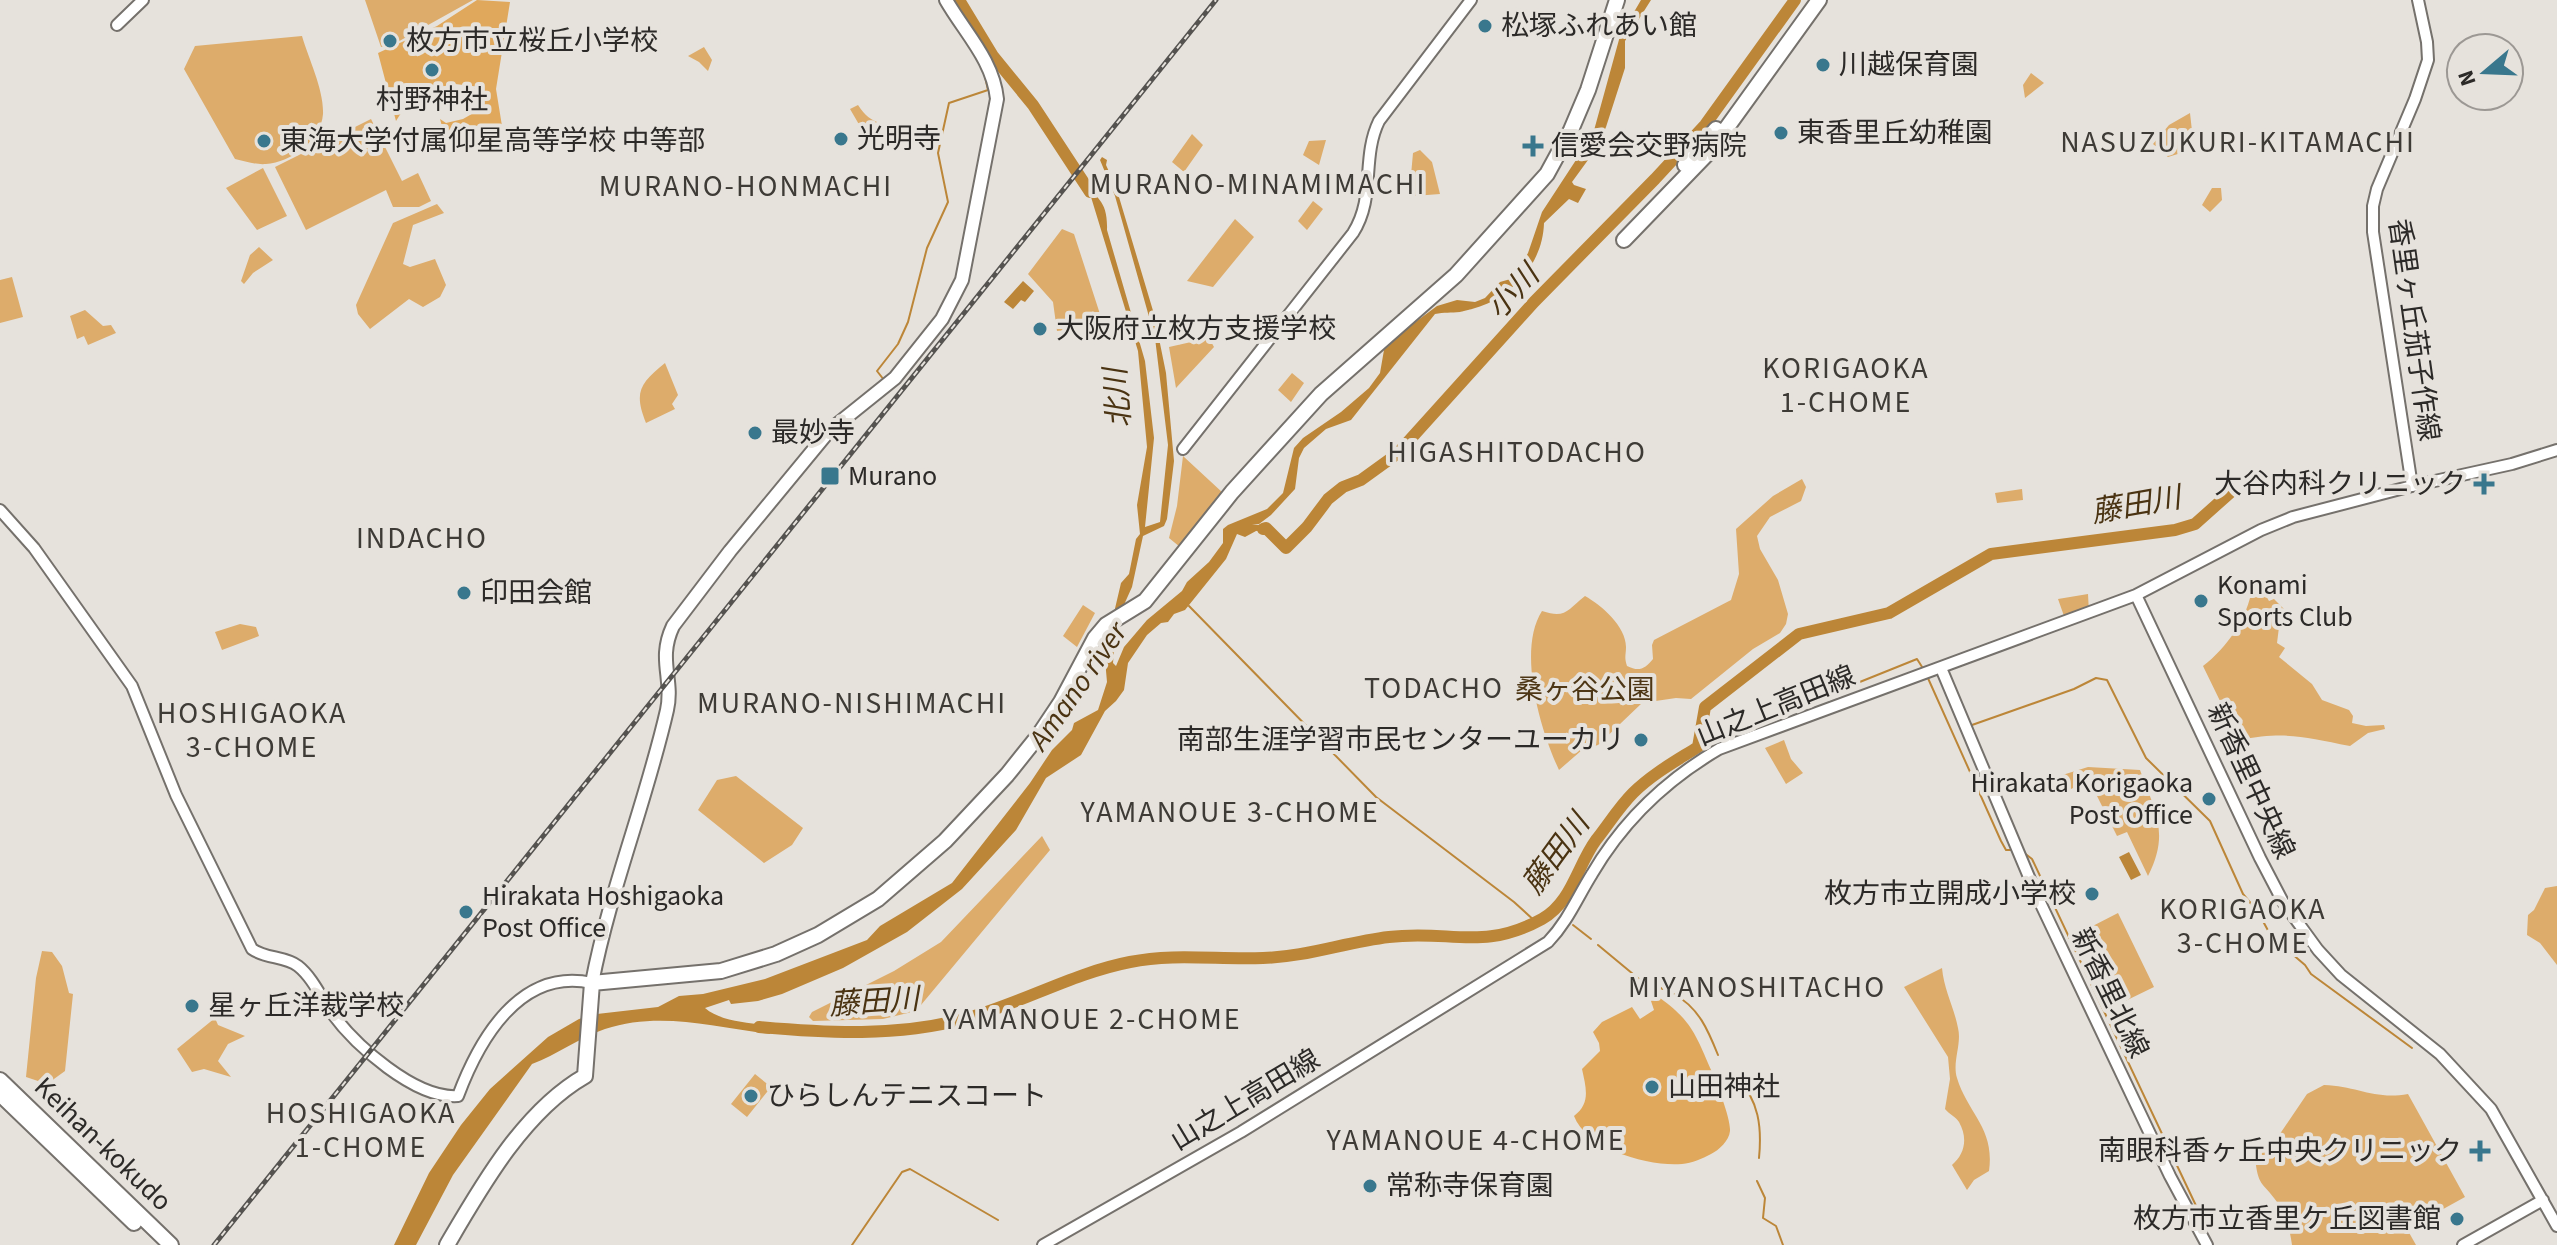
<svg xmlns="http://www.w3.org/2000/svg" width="2557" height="1245" font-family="'Source Sans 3','Noto Sans JP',sans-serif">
<rect width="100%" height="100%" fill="#e6e2dc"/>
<!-- green -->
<path fill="#ddac6b" d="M365,0H473L394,44L381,47Z
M302,36C309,60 324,90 323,114C321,141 291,162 266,164C256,165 245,161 235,159L184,69L195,46Z
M704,47L712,60L708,71L699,62L688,56Z
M2031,73L2044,83L2025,98L2023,85Z
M458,88H478L482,105L463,110Z
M858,105C872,127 884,121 902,130L901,136L881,134L880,131L864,133L850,109Z
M2190,113L2194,149L2168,157L2153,144L2169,125Z
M371,119L402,181L418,173L431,201L419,207H393L386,190L306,230L275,167Z
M1192,134L1203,145L1184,172L1172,162Z
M1326,140L1319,165L1303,155L1309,141Z
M1420,150L1432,162L1440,194L1414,196L1411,175L1413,153Z
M263,168L287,216L257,230L226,188Z
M2212,188H2221L2222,200L2210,212L2202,205Z
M1313,201L1323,209L1307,230L1298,221Z
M437,204L444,213L413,225L403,264L410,267L435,259L446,285L440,297L423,307L409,299L370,329L358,314L356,305L393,223Z
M1235,219L1254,237L1213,287L1187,281Z
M1062,229L1074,234L1099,311L1101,320L1094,327L1057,331L1053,302L1028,274Z
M259,247L273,260L253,273L244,284L241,281L250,255Z
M12,277L23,317L0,323V280Z
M85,310L103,326L111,325L116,333L88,345L84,336L77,339L70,316Z
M1209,338L1214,347L1176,388L1169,347Z
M665,363L678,395L672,404L675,409L646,423C633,391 641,383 665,363Z
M1292,373L1304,383L1291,402L1278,390Z
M1183,456L1223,493L1180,547L1169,538L1177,506Z
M1802,479L1806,487L1801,501L1770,517L1757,536L1760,549L1778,580L1788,614L1786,624L1780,633L1753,649L1691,699L1676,698L1642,703L1598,745L1582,750L1559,770C1540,730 1517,650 1542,611C1566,619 1567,610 1585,596C1601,605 1626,626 1626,647C1626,655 1624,657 1627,666C1639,672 1645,669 1653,659L1652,645L1654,640L1731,600L1739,574L1736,529L1773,496Z
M2022,489L2023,500L1997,503L1995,493Z
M2259,584L2269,601L2274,599L2287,612L2280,619L2277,643L2285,648L2279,657L2312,684L2322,700L2349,710L2353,716L2352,723L2366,726L2384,725L2385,729L2368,733L2350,746C2305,737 2286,731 2239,740L2203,666C2227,648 2248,617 2252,588Z
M2088,594L2089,613L2064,616L2058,599Z
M1083,605L1095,613L1077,647L1063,636Z
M240,624L256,627L259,636L222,650L215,632Z
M1784,740L1791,759L1803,773L1786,784L1765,748Z
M2088,767L2140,770C2155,811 2170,833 2148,876L2127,832L2117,836L2089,780L2069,790L2056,777Z
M736,776L803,828L792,845L764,863L698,810L717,780Z
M1042,836L1050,850L916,1011L883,1019L813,1021L809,1017L812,1012L894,971L941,942Z
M2557,886V965L2540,943L2527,935L2528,915L2534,910L2545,888Z
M2118,913L2154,987L2117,1005L2081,932Z
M42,951L52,952L62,966L69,993L73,994L65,1071L47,1084L26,1077L36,978Z
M1942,968C1944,990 1954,1007 1958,1028C1962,1044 1952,1062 1957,1078C1968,1114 1995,1128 1989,1171L1974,1180L1967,1190L1952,1165C1965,1154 1968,1138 1959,1122C1956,1117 1949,1114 1945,1109L1950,1079L1948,1057L1904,987Z
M215,1018L218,1025L245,1036L228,1044L218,1061L231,1077L204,1069L192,1072L177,1049Z
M755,1074L771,1087L747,1117L731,1104Z
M2324,1085C2357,1086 2374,1100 2408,1094L2465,1197L2407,1229L2416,1245H2292C2290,1230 2286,1215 2277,1202C2262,1181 2258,1187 2255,1157L2271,1147L2307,1094Z"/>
<!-- forest -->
<path fill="#e0a85c" d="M477,0L510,2L496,89L502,126L463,132L443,130L440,119L446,123L463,119L484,107L481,87L455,84L421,91L412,90L405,100L399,101L401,113L396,121L378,53L437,26Z
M1660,998C1693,1022 1696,1036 1712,1072C1717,1084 1731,1119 1730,1131C1729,1141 1719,1150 1711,1154C1702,1159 1692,1163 1682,1164C1649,1167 1586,1149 1574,1116C1591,1103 1586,1088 1582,1069L1600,1051L1599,1043L1593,1032L1602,1022L1632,1007L1640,1019L1654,1010L1651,1001Z"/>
<!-- water -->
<path fill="#bc8638" d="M1641,0H1651L1625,41V68L1606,127L1596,149L1572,182L1574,185L1586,189L1578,203L1569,199L1544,223C1543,264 1511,299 1472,309C1471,309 1461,312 1460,312C1451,313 1444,312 1435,314L1351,420L1326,429L1304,448L1299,458L1295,489L1271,515L1259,524L1252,525H1266L1274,533L1272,536L1266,530L1256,531L1245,537L1237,534L1226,559L1185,610L1174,614L1168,622L1161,623L1147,635L1128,663L1124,690L1116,701L1105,711L1081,755L1046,778L1016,830L962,889L907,932L843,968L782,994L758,1001L731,1004L729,1000L705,1008C721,1022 751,1023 773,1026L770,1034C714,1027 660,1011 605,1029C578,1038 557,1055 532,1064L453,1175L416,1245H394L429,1173L461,1125L490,1089L548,1037L579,1019L597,1014L658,1007L679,996L703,994L765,979L867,940L880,926L952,883L1030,783L1052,750L1072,730L1074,723L1098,710L1107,682L1103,637L1113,617L1121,583L1129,574L1136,539L1140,534L1137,505L1147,447L1138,351L1091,197L1079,181L1083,178C1096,200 1108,199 1107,230L1145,361L1154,438L1145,527L1160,522L1168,445L1155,338L1115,196L1100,160L1102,157L1107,160L1106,165L1116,187L1154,314L1166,373L1174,461L1167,519L1164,526L1143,536L1132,587L1109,638L1114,650L1113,663L1116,666L1124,647L1147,620L1182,591L1187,582L1209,562L1223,543V529L1228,525L1267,509L1283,493L1294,448L1303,438L1341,412L1369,388L1380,373L1384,350L1410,326L1437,306L1457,300L1475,302L1485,298L1500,282L1514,278L1528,253L1542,212L1593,134L1620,36Z
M1023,281L1034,291L1025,302L1021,300L1013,309L1004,302Z
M2129,852L2141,875L2131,880L2119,857Z"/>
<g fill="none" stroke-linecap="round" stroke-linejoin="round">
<!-- stream -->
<path stroke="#bc8638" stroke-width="2" d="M884,380L877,371L898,344L908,322L927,248L948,202L938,153L949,103L988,90L984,72
M1189,606L1376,797L1514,902L1536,922
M1927,676L2001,841L2006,850H2013
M1972,725L2074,689L2096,678L2107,680L2146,758L2210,821L2243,894L2258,912L2271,936L2305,965L2311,974L2412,1048
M1698,747L1917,659L1924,670
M2023,852L2032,859L2199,1212
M1573,925L1591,939
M1598,945L1639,979L1663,989
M1674,994C1699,1008 1708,1030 1718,1055
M1737,1077C1759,1101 1762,1127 1759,1158
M1757,1181L1765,1198L1763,1218L1776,1226L1783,1245
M852,1245L902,1172L910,1169L998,1220"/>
<!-- river -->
<path stroke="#bc8638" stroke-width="12" d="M959,0L993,56L1033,105L1090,192
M1263,529L1266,528L1286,548L1307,527L1328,499L1343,487L1361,480L1397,454L1534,302L1655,179L1705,125L1795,0
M759,1027C827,1033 897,1037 964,1019C1020,1004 1073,973 1130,962C1174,953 1219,960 1263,958C1306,957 1346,942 1389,937C1449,929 1482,952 1542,919C1572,902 1577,866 1596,840C1608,825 1619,807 1633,793C1652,774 1676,761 1698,747L1705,707L1799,634L1889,613L1991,554L2175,530L2195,524L2232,491"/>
<defs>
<path id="tertiary" d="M117,25L143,0
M1183,449L1353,233C1376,197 1361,158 1379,121L1471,0
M2412,486L2373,232V206L2377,189L2415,99L2428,60L2427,42L2418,0
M0,510L34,548L132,686L176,795L252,949C266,959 285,956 298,966C312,977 321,997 331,1012C355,1045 415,1099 458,1096C479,1040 520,967 592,983
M2136,595L2260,858L2283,902L2318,950L2341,975L2440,1054L2491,1109L2557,1226
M1941,668L2037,896L2170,1176L2207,1245
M1043,1245L1241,1132L1548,942C1568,921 1577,898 1592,874C1623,821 1666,780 1719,749L2136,595L2261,530L2293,517L2412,486L2512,464L2557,450
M2463,1245L2543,1200"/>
<path id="primary" d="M592,983C610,890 646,802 667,710C674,679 657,660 673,626L730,551L829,431L895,378L942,319L962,280L997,99C993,60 965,33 946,0"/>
<path id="trunk" d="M1685,165L1716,129
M1624,240L1710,151L1819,0
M0,1080L171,1245
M0,1094L134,1223
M447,1245C482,1185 524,1111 585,1076L592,983L721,971L776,954L818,935L878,899L945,841L1007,775L1039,735L1061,702L1095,638L1106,625L1145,601L1232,492L1321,394L1456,275L1547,174L1571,130L1588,90L1617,0"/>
</defs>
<!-- tertiary casing -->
<use href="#tertiary" stroke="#75716c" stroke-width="14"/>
<!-- primary casing -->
<use href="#primary" stroke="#75716c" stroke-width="16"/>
<!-- trunk casing -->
<use href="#trunk" stroke="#75716c" stroke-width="18"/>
<!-- tertiary -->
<use href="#tertiary" stroke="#fff" stroke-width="10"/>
<!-- primary -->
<use href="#primary" stroke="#fff" stroke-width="12"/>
<!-- trunk -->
<use href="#trunk" stroke="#fff" stroke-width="14"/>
<defs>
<path id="rail" d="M214,1245L1216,0"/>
</defs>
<!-- rail casing -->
<use href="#rail" stroke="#555350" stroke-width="5"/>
<!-- rail -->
<use href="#rail" stroke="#e6e2dc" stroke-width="2" stroke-dasharray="6" stroke-linecap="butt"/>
</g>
<!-- markers -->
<g fill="#39778d" stroke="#e6e2dc" stroke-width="3">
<circle cx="1485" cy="26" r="8"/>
<circle cx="390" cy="41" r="8"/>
<circle cx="1823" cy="65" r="8"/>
<circle cx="432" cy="70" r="8"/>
<circle cx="1781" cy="133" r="8"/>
<circle cx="841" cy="139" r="8"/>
<circle cx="264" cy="141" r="8"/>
<path d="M1529 134h8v8h8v8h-8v8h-8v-8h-8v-8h8z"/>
<circle cx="1040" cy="329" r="8"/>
<circle cx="755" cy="433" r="8"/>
<rect x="820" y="466" width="20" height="20" rx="4"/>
<path d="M2480 472h8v8h8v8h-8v8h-8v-8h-8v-8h8z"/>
<circle cx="464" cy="593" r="8"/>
<circle cx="2201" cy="601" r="8"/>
<circle cx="1641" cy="740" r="8"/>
<circle cx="2209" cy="799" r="8"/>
<circle cx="2092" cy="894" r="8"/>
<circle cx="466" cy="912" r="8"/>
<circle cx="192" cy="1006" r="8"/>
<circle cx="1652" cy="1087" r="8"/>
<circle cx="751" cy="1096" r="8"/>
<path d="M2476 1139h8v8h8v8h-8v8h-8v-8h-8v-8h8z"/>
<circle cx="1370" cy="1186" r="8"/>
<circle cx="2457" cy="1219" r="8"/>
</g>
<g text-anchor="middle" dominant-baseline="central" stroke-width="8" stroke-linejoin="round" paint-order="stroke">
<!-- poi labels -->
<g font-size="28" fill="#2c2a28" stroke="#e6e2dc" text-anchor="start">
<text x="1501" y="26">松塚ふれあい館</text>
<text x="406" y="41">枚方市立桜丘小学校</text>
<text x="1839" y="65">川越保育園</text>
<text x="432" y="100" text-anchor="middle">村野神社</text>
<text x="1797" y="133">東香里丘幼稚園</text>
<text x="857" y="139">光明寺</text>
<text x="280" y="141">東海大学付属仰星高等学校 中等部</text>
<text x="1551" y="146">信愛会交野病院</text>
<text x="1056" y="329">大阪府立枚方支援学校</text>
<text x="771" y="433">最妙寺</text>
<text x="848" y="476">Murano</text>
<text x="2466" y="484" text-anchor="end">大谷内科クリニック</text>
<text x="2217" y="585">Konami<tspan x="2217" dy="32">Sports Club</tspan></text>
<text x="480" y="593">印田会館</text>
<text x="1625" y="740" text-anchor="end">南部生涯学習市民センターユーカリ</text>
<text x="2193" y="783" text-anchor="end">Hirakata Korigaoka<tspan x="2193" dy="32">Post Office</tspan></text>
<text x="2076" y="894" text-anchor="end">枚方市立開成小学校</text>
<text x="482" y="896">Hirakata Hoshigaoka<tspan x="482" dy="32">Post Office</tspan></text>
<text x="208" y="1006">星ヶ丘洋裁学校</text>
<text x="1668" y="1087">山田神社</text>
<text x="767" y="1096">ひらしんテニスコート</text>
<text x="2462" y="1151" text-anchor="end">南眼科香ヶ丘中央クリニック</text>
<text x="1386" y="1186">常称寺保育園</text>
<text x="2441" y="1219" text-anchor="end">枚方市立香里ケ丘図書館</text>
</g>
<!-- street labels -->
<g font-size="28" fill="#2c2a28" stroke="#e6e2dc">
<text transform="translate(2414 330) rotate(82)">香里ヶ丘茄子作線</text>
<text transform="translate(1776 706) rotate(-22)">山之上高田線</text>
<text transform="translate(2251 781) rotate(65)">新香里中央線</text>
<text transform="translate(2110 993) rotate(64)">新香里北線</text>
<text transform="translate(1245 1100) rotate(-31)">山之上高田線</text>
<text transform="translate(103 1144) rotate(44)">Keihan-kokudo</text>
</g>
<!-- park labels -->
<g font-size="28" fill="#4d3615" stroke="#e6e2dc">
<text x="1585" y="690">桑ヶ谷公園</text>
</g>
<!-- neighbourhood labels -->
<g font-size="30" letter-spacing="2" fill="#3e3b36" stroke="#e6e2dc">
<text x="2238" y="142">NASUZUKURI-KITAMACHI</text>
<text x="1258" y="184">MURANO-MINAMIMACHI</text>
<text x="746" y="186">MURANO-HONMACHI</text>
<text x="1846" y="368">KORIGAOKA<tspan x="1846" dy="34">1-CHOME</tspan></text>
<text x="1517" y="452">HIGASHITODACHO</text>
<text x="422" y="538">INDACHO</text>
<text x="1434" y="688">TODACHO</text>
<text x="852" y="703">MURANO-NISHIMACHI</text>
<text x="252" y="713">HOSHIGAOKA<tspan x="252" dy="34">3-CHOME</tspan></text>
<text x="1230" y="812">YAMANOUE 3-CHOME</text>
<text x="2243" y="909">KORIGAOKA<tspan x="2243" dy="34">3-CHOME</tspan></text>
<text x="1757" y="987">MIYANOSHITACHO</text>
<text x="1092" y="1019">YAMANOUE 2-CHOME</text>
<text x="361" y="1113">HOSHIGAOKA<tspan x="361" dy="34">1-CHOME</tspan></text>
<text x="1476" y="1140">YAMANOUE 4-CHOME</text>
</g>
<!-- water labels -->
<g font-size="30" font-style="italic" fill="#4a3312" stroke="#e6e2dc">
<text transform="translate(1513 292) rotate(-47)">小川</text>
<text transform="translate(1118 398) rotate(-95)">北川</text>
<text transform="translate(2136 505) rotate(-10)">藤田川</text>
<text transform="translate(1078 686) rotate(-55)">Amano river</text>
<text transform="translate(1556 854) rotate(-54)">藤田川</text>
<text transform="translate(874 1002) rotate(-4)">藤田川</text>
</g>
</g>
<!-- north arrow -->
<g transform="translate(2485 72) rotate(251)"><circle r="38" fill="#e6e2dc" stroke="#9c9894" stroke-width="2"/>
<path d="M0-6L14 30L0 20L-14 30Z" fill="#39778d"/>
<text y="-12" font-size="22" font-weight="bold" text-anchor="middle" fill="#2c2a28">N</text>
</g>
</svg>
